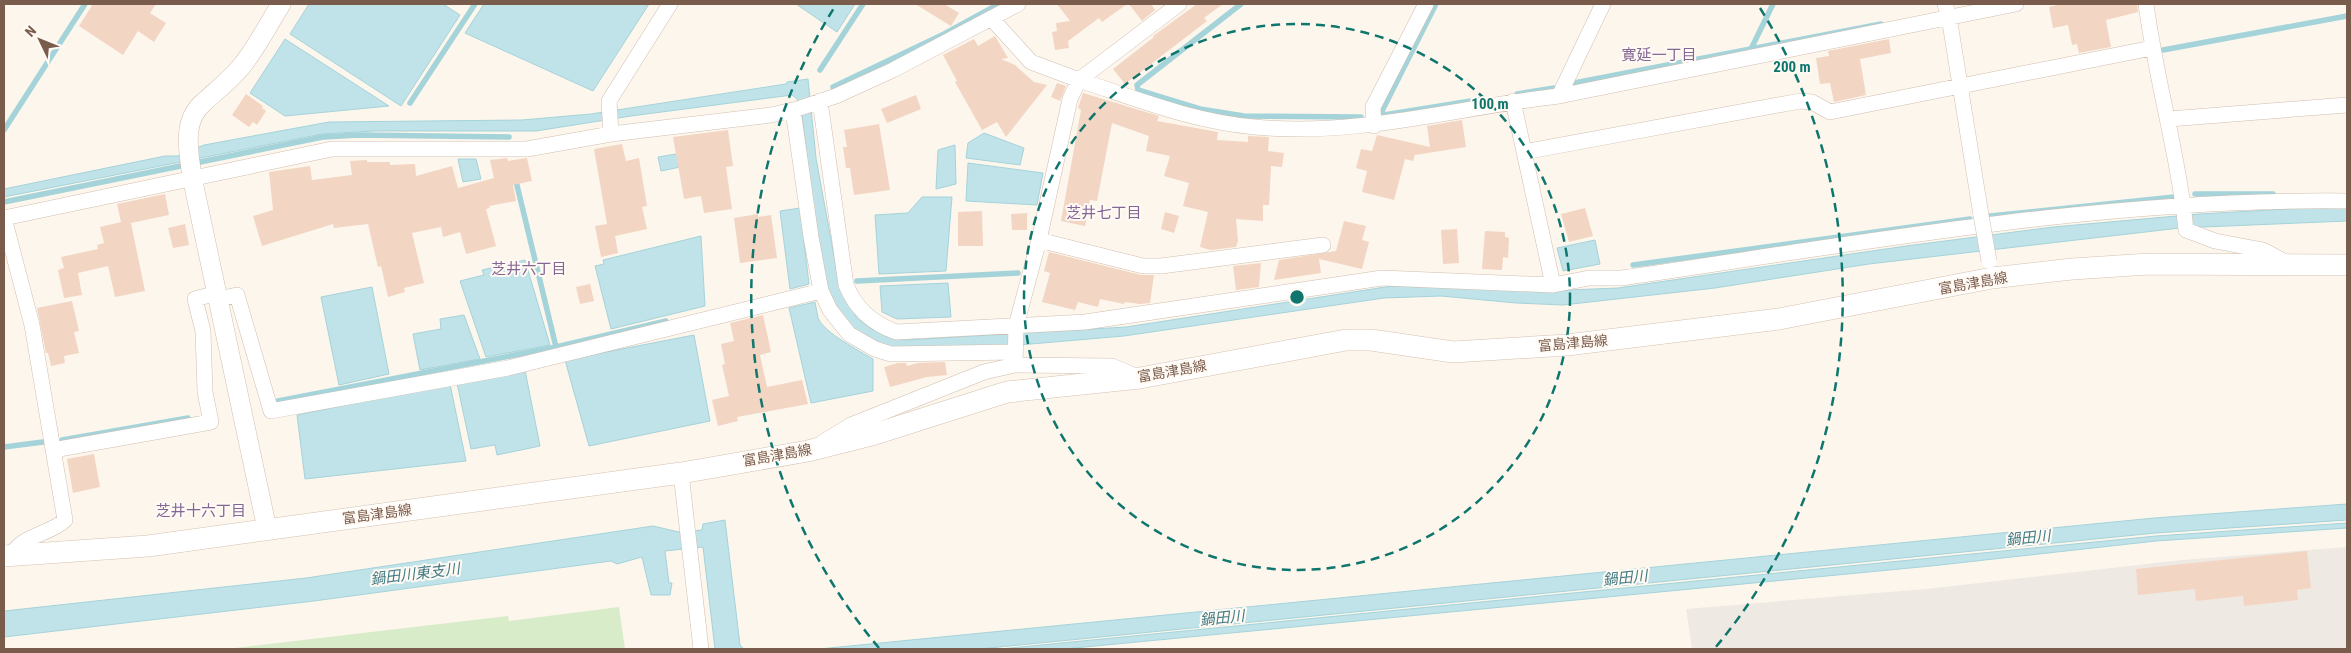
<svg xmlns="http://www.w3.org/2000/svg" width="2351" height="653" font-family="'Roboto Condensed','Noto Sans JP',sans-serif">
<rect width="100%" height="100%" fill="#fdf6ec"/>
<!-- industrial -->
<path fill="#efe9e4" d="M2347,547V649H1692L1686,609L1926,589L2182,560Z"/>
<!-- green -->
<path fill="#d8ecc9" d="M619,607L625,649H227L508,616L509,621Z"/>
<!-- water -->
<path fill="#bfe3e8" stroke="#a5d3da" d="M309,4H443L460,15L401,106L290,34Z
M484,4H649L593,91L465,33Z
M796,4H855L837,32Z
M285,39L389,106L285,116L250,93Z
M808,79L816,158L840,289L857,318L870,328L887,337L906,340L1126,327L1392,286L1543,291L1618,288L1906,246L2053,227L2199,214L2340,206L2347,207V221L2180,228L1869,264L1715,288L1563,305L1516,303L1441,296L1384,298L1124,336L996,347L895,349L858,336L841,316L826,288L817,237L802,115L797,99L792,95L631,116L536,131H375L322,134L4,197V189L165,156H178L204,145L329,122L522,120L591,114L786,84L787,82Z
M984,133L1024,148L1020,165L966,158L968,143Z
M955,145L956,184L936,189L938,150Z
M682,153L685,166L661,171L658,157Z
M458,159H476L481,179L463,182Z
M968,163L1043,173L1037,205L966,201Z
M922,197H952L946,271L879,274L875,215L908,213Z
M800,208L809,284L790,289L780,211Z
M701,236L705,306L611,329L595,266L604,264L603,260Z
M1595,240L1600,264L1563,271L1557,248Z
M525,260L550,345L486,357L460,281L484,275L482,270Z
M948,283L951,317L897,319L882,312L880,286Z
M372,287L389,374L339,385L321,297Z
M815,302C816,307 817,313 818,318C824,333 860,351 873,359V391L811,403L789,308Z
M464,315L480,359L420,370L413,334L441,329L440,319Z
M694,335L710,421L589,446L565,360Z
M525,370L540,446L497,455L495,445L471,449L457,383Z
M450,384L466,461L305,479L297,415Z
M2347,504V520L2156,533L979,649H819L2154,518Z
M725,520L740,645L744,649H715L703,547L665,551L669,583H672L670,595H651L642,557L617,564L611,561L314,601L4,637V611L306,578L653,526L679,532L702,530L703,524Z
M2347,523V528L2156,541L1931,566L1064,649H1000L2156,536Z"/>
<g fill="none" stroke-linecap="round" stroke-linejoin="round">
<!-- stream -->
<path stroke="#a5d3da" stroke-width="5.5" d="M1241,4L1137,85L1138,90L1200,109L1244,116L1361,117
M1436,4L1382,111L1384,115L1483,99
M1751,49L1773,4
M2163,50L2347,16
M820,70L863,4
M1574,83L1881,24
M833,87L944,34L999,4
M1517,94L1554,88
M410,103L475,4
M4,130L85,4
M515,177L556,347L666,321
M2195,194H2273
M4,202L323,137L359,135L509,137
M1990,216L2174,197
M1633,265L1970,219
M857,281L1018,273
M278,401L556,347
M62,440L188,418
M4,447L43,442"/>
</g>
<!-- building -->
<path fill="#f3d5c3" d="M93,4H156L150,13L166,23L154,42L138,31L123,55L79,26Z
M915,4H944L959,13L951,26Z
M1057,4H1127L1102,22L1099,18L1068,41L1069,48L1055,50L1052,32L1057,31L1056,23L1070,21Z
M1129,4H1151L1155,10L1142,21Z
M1197,4H1223L1204,18L1207,21L1125,84L1113,69L1154,37L1153,36Z
M2062,4H2137L2138,12L2106,20L2111,47L2079,53L2077,44L2072,45L2068,25L2053,28L2049,7Z
M995,36L1008,58L1001,59L1015,65L1034,82L1047,85L1006,137L997,122L982,130L955,82L957,81L943,55L974,39L978,46Z
M1889,39L1891,53L1860,59L1866,95L1834,102L1830,83L1820,84L1816,58L1829,56L1828,51Z
M1057,83L1066,86L1060,101L1051,97Z
M1083,93L1159,116L1157,121L1218,132L1217,140L1248,142V136L1269,137L1268,151L1284,153L1282,167L1271,166L1269,205H1263V221L1236,219L1238,241L1236,247L1211,250L1200,247L1208,212L1183,206L1189,183L1164,176L1170,156L1146,151L1149,136L1112,123L1097,201L1090,200L1085,226L1061,221L1081,110L1078,108Z
M246,94L263,106L262,108L266,111L257,125L253,122L249,127L232,115Z
M916,95L921,109L887,123L881,109Z
M1462,120L1466,147L1415,155L1413,161L1405,159L1394,200L1362,192L1367,171L1356,168L1361,149L1372,151L1377,135L1430,147L1427,126Z
M879,124L890,190L854,195L850,168H846L843,147H847L844,130Z
M728,130L733,166L726,167L732,209L704,213L701,196L684,199L673,137Z
M622,144L626,161L639,158L647,206L642,207L647,229L615,236L618,253L601,257L595,226L607,224L594,149Z
M507,158L508,161L527,158L532,181L513,185L516,201L489,206L490,208L486,209L496,246L466,254L460,232L443,237L441,227L412,233L424,283L404,288L405,292L388,297L381,266L378,267L368,224L334,228L333,224L262,246L253,216L273,210L269,172L310,166L312,180L352,175L350,161L367,160V162H390V165L415,164L416,176L452,166L458,188L494,178L490,160Z
M165,194L169,215L131,223L145,291L115,297L108,266L78,273L82,295L64,298L58,270L64,268L61,257L98,249L97,245L104,243L100,227L121,222L117,204Z
M1585,208L1593,236L1569,242L1561,214Z
M982,211L983,246H958V212Z
M1165,212L1179,216L1174,233L1161,229Z
M1027,213V230H1012L1011,214Z
M758,214V217L771,215L777,258L740,263L734,218Z
M1344,221L1366,226L1362,240L1369,242L1362,269L1319,259L1321,273L1274,280L1279,260L1336,251Z
M185,224L189,245L173,248L168,228Z
M1457,229L1459,263L1443,264L1441,230Z
M1485,231L1505,232V237L1509,238L1508,258L1503,257L1502,270L1482,269Z
M1049,252L1141,275H1154L1150,303L1140,304L1125,302L1124,304L1100,299L1098,307L1078,302L1075,310L1042,302L1050,273L1044,271Z
M1261,263L1259,287L1236,290L1233,266Z
M590,284L594,301L580,304L576,287Z
M72,301L79,331L74,332L79,353L64,356L65,363L51,366L48,353H46L37,308Z
M763,315L771,352L760,355L767,387L802,380L808,404L737,417L738,421L718,426L712,400L729,396L722,365L725,364L721,344L734,341L730,323Z
M945,362L947,375L927,377L890,387L884,367L898,363H906L907,366L918,363Z
M94,454L100,487L73,493L67,459Z
M2307,551L2311,588L2297,590L2298,600L2244,606L2243,596L2196,601L2195,589L2138,595L2136,569Z"/>
<g fill="none" stroke-linecap="round" stroke-linejoin="round">
<defs>
<path id="minor" d="M1945,4L1949,17L1981,215
M2146,4C2156,80 2178,153 2186,230L2215,241L2263,250L2289,264
M991,18L1031,62L1079,80L1179,4
M1559,96L1603,4
M820,101L846,285C856,309 872,323 896,332L1085,322L1382,278L1553,285L1589,278H1622C1862,243 2104,198 2347,201
M1513,101L1553,285
M793,110L811,237L821,291L830,310L849,334L875,349L891,354L1015,352
M2169,119L2347,105
M1374,126L1373,107L1426,4
M611,134L609,101L670,4
M1524,152L1800,101L1812,102L1830,112L2152,48
M4,218L332,149H527L611,134L771,115L797,109L836,96L893,70L1018,4
M4,218L32,325L65,520C51,534 17,537 12,556
M1039,240L1143,266H1161L1323,245
M218,299L237,295L271,411L508,368L821,291
M1138,377L1112,366L1015,365L1016,326L1039,240L1070,99L1079,80C1137,99 1194,122 1255,127C1358,137 1458,107 1559,96L2016,4
M823,442L851,425L984,372L1015,365
M53,450L211,422L205,392L203,331L195,299L217,293
M681,473L701,649"/>
<path id="tertiary" d="M267,529L192,177C189,152 181,121 204,102C216,91 229,81 240,68C256,49 268,25 281,4"/>
<path id="secondary" d="M4,556L148,546L681,473L808,451L875,434L1007,392L1140,378L1346,340H1371L1453,352L1567,345L1779,319L1992,278L2072,269L2149,264L2347,265"/>
</defs>
<!-- minor casing -->
<use href="#minor" stroke="#d1beb0" stroke-width="16"/>
<!-- tertiary casing -->
<use href="#tertiary" stroke="#d1beb0" stroke-width="20"/>
<!-- secondary casing -->
<use href="#secondary" stroke="#d6c0b0" stroke-width="22"/>
<!-- minor -->
<use href="#minor" stroke="#fff" stroke-width="15"/>
<!-- tertiary -->
<use href="#tertiary" stroke="#fff" stroke-width="19"/>
<!-- secondary -->
<use href="#secondary" stroke="#fff" stroke-width="21"/>
<defs>
<path id="minor-bridge" d="M1981,215L1989,261"/>
</defs>
<!-- minor-bridge casing -->
<use href="#minor-bridge" stroke="#d1beb0" stroke-width="16" stroke-linecap="butt"/>
<!-- minor-bridge -->
<use href="#minor-bridge" stroke="#fff" stroke-width="15"/>
</g>
<!-- distance rings -->
<g fill="none" stroke="#0f766e" stroke-width="2.5" stroke-dasharray="9 6">
<circle cx="1297" cy="297" r="273"/>
<path d="M879 648A546 546 0 0 1 834 8M1760 8A546 546 0 0 1 1715 648"/>
</g>
<g text-anchor="middle" dominant-baseline="central" stroke-width="4" stroke-linejoin="round" paint-order="stroke">
<!-- street labels -->
<g font-size="14" fill="#7a5c4d" stroke="#fffaf3">
<text transform="translate(1973 283) rotate(-10)">富島津島線</text>
<text transform="translate(1573 343) rotate(-5)">富島津島線</text>
<text transform="translate(1172 371) rotate(-10)">富島津島線</text>
<text transform="translate(777 455) rotate(-10)">富島津島線</text>
<text transform="translate(377 514) rotate(-8)">富島津島線</text>
</g>
<!-- neighbourhood labels -->
<g font-size="15" fill="#846695" stroke="#fffaf3">
<text x="1659" y="55">寛延一丁目</text>
<text x="1104" y="213">芝井七丁目</text>
<text x="529" y="269">芝井六丁目</text>
<text x="201" y="511">芝井十六丁目</text>
</g>
<!-- water labels -->
<g font-size="15" font-style="italic" fill="#437c86" stroke="#fffaf3">
<text transform="translate(2028 538) rotate(-6)">鍋田川</text>
<text transform="translate(415 574) rotate(-7)">鍋田川東支川</text>
<text transform="translate(1625 578) rotate(-6)">鍋田川</text>
<text transform="translate(1222 618) rotate(-6)">鍋田川</text>
</g>
</g>
<circle cx="1297" cy="297" r="8" fill="#0f766e" stroke="#fffaf3" stroke-width="2.5"/>
<g font-size="15" text-anchor="middle" font-weight="bold" fill="#0f766e" stroke="#fffaf3" stroke-width="4" stroke-linejoin="round" paint-order="stroke">
<text x="1792" y="72">200 m</text>
<text x="1490" y="109">100 m</text>
</g>
<!-- border -->
<rect width="2351" height="653" fill="none" stroke="#7a5c4d" stroke-width="10"/>
<!-- north arrow -->
<g transform="translate(40 40) rotate(313)" stroke="#fffaf3" stroke-width="4" paint-order="stroke">
<path d="M0-4L9 19L0 12L-9 19Z" fill="#7a5c4d"/>
<text y="-8" font-size="14" font-weight="bold" text-anchor="middle" fill="#7a5c4d">N</text>
</g>
</svg>
